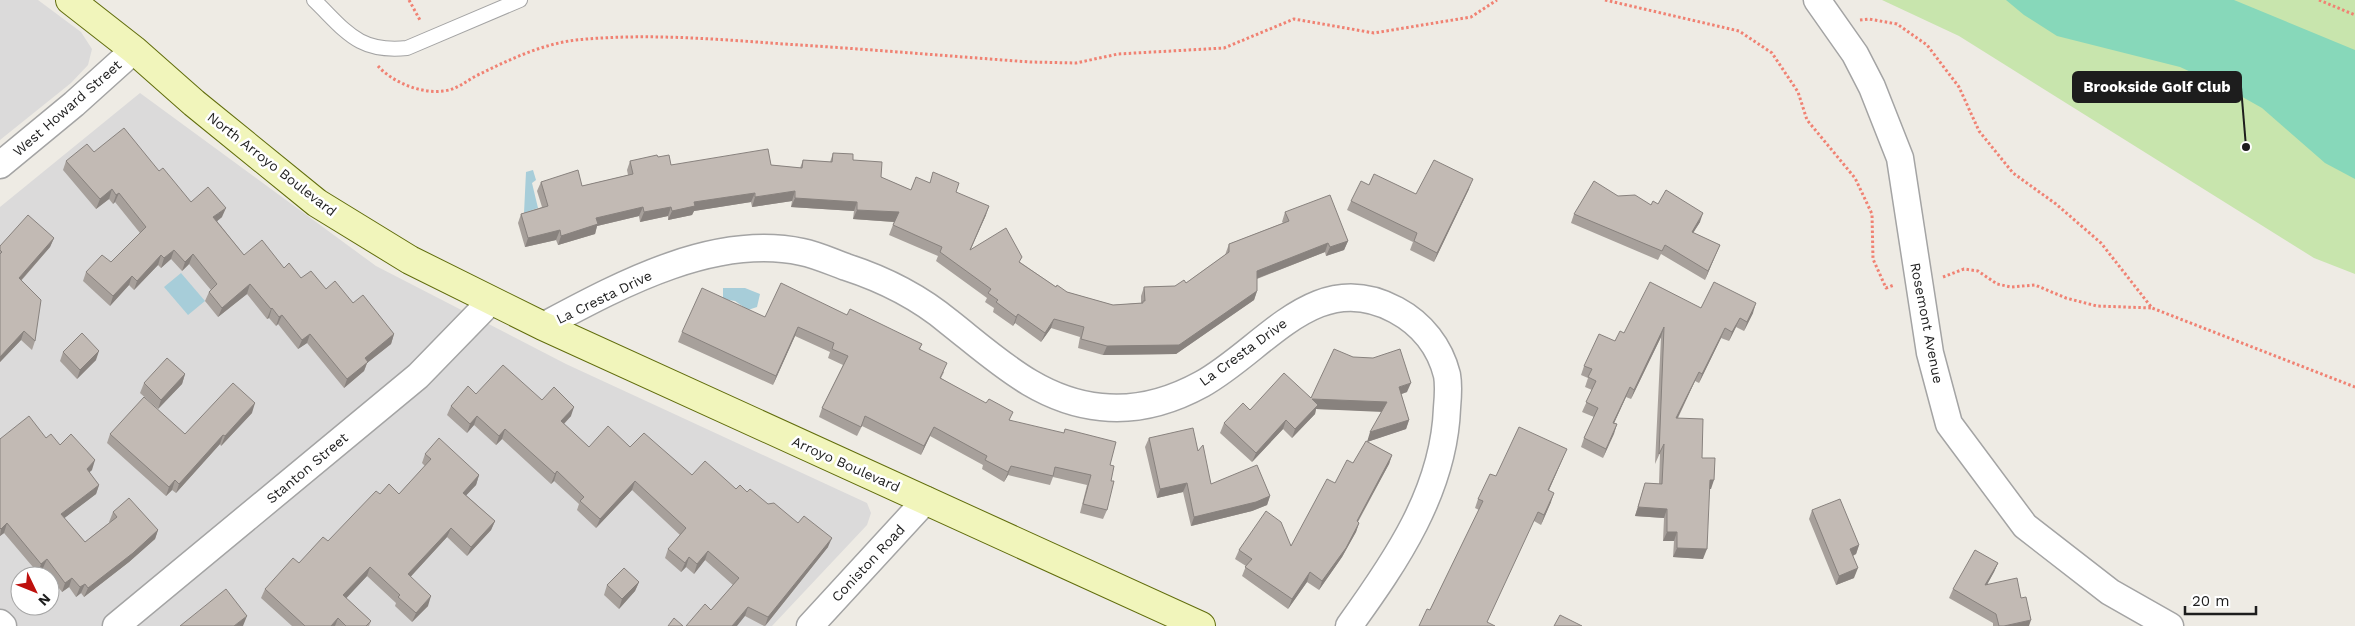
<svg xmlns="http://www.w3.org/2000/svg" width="2355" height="626" font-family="'Work Sans',sans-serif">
<rect width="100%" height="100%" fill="#eeebe4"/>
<!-- residential -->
<path fill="#dbdada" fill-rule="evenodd" d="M0,0H38L81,32L92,49L88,65L71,83L0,140Z
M140,93L376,266L566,364L867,503L871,513L867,525L772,626H0V207ZM20,576H50V606H20Z"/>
<!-- grass -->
<path fill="#c8e5ad" d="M1882,0H2355V274L2314,258L1959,36Z"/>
<!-- pitch -->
<path fill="#87d8ba" d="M2006,0H2234L2355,50V179L2325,163L2262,108L2230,90L2180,67L2057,36L2024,15Z"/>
<!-- water -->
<path fill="#a7cdd9" d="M533,170L536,180L532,183L538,208L524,213L526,172Z
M181,273L205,301L188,315L164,287Z
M723,288H745L760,294L757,307L748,310L735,301L723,299Z"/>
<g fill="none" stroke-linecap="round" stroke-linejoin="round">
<defs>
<path id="lane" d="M314,0C346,31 358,53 407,48L520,0"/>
<path id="street" d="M1817,0L1855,54L1872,87L1900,158L1930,353L1949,424L2025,526L2110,592L2170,626
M0,165L74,104L134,50
M543,326C618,286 714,233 802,252C817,255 832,262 846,267C883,279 919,297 949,322C996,359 1039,401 1101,407C1137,411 1171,401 1202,384C1265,349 1316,266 1396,310C1422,324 1440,347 1447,375C1449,386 1448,397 1447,408C1444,491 1396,561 1349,626
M0,623L3,626
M116,626L418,376L490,302
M810,626L926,500"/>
<path id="secondary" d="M70,0L134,50L194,103L317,203L410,260L543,326L1201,626"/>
</defs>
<!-- lane casing -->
<use href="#lane" stroke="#a4a4a4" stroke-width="16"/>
<!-- street casing -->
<use href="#street" stroke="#a4a4a4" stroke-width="29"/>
<!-- secondary casing -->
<use href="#secondary" stroke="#616d0c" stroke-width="30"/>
<!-- path -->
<path stroke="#f08273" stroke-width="3" stroke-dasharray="2.5 2.5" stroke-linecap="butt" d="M409,0L421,22
M1605,0L1739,31L1772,53L1798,92L1807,120L1855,178L1872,214L1873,259L1886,288L1894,285
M2319,0L2355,15
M1860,20L1869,19L1897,24L1927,45L1959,87L1979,131L2013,173L2056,204L2101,243L2152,308L2355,387
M378,66C392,82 421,94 443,91C457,90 467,80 480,74C510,59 543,44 576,40C645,33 715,39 784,44C866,49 948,56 1030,62L1076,63L1118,54L1224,48L1294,19L1374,33L1471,17L1497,0
M1943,277L1964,269L1978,271L1997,284L2011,287L2035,285L2066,298L2097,306L2152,308"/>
<!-- lane -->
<use href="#lane" stroke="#fff" stroke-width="14"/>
<!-- street -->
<use href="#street" stroke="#fff" stroke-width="26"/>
<!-- secondary -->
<use href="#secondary" stroke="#f1f5bb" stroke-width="28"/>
</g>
<!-- wall -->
<path fill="#a7a09b" d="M94,152L159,171L191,202L222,217L217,221L244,255L284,268L301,278L326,289L353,303L394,334L391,344L367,363L364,371L344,388L307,343L298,349L278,324L276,326L269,318L267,319L247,294L218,317L205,301L209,292L211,290L189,264L182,271L171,259L161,268L158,265L134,290L129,285L110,306L83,281L86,272L111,262L140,233L115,202L113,204L109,199L96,209L63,170L66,161Z
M833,153L853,160L881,177L911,190L929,183L956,192L986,215L971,249L1020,262L1056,287L1067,292L1113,305L1141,303V296L1144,287L1175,286L1186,283L1225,255L1229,244L1283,223L1282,222L1285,212L1348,241L1344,250L1326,256L1325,252L1257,279V291L1254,300L1176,354L1103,355L1078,348L1080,337L1051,328L1041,342L1015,323L1013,326L993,312L994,308L985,302L987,298L936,261L938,256L889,235L894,222L853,219L854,211L791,207L792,201L752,207L751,202L694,211L692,215L668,220V216L640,222L639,216L597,226L595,234L558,245L556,240L525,247L518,223L521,214L542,207L537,191L541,182L582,186L628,175L627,170L630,161L658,157L671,165H771L800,168L803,160L830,162Z
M1369,185L1416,194L1469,189L1434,262L1410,250L1413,242L1347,210L1351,201Z
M1618,196L1651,205L1700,222L1693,233L1720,245L1705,280L1661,254L1658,260L1571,223L1574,214Z
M54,238L50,247L21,281L35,341L32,350L21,340L0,362V246Z
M1701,308L1753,313L1744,331L1736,327L1729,341L1721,338L1699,383L1695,381L1678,418L1702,458L1711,489H1709L1703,559L1673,557L1674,541H1663L1664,518L1635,516L1645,483L1659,484L1660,453L1655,464L1661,337L1631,399L1626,397L1614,423L1617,424L1603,458L1581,447L1584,438L1594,417L1582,412L1592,390L1585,387L1588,378L1581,375L1584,366L1624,333Z
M847,315L922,344L920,349L944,372L941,378L1010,420L1110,465L1111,481L1107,510L1103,519L1080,513L1087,485L1053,477L1050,485L1008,475L1004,482L982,469L983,465L930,436L921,455L862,426L857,436L819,417L822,408L843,365L828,358L830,352L795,336L773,385L678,342L682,332L765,317Z
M63,352L96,360L77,379L60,361Z
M185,374L182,384L158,409L140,393L144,383Z
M1407,392L1401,394L1409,420L1406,429L1367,442L1392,455L1389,464L1358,522L1359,523L1356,532L1342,557L1319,590L1307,582L1288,609L1242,576L1246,566L1235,559L1239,550L1291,546L1335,483L1353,463L1367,442L1382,411L1316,409L1315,414L1292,438L1283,429L1252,462L1220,433L1224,423L1250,410L1311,398Z
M476,394L542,400L571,416L564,424L589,447H630L692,475L747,492L768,504L828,547L765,626H764L745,616L711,610L733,585L705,560L694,574L686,567L681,572L665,558L668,549L680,535L632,490L596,528L577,510L579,504L554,481L551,484L502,439L496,445L474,425L467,433L447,415L451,406Z
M252,413L221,446L220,444L176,493L172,490L166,496L107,443L110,434H185Z
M46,438L60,445L92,470L89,472L99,485L96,494L64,518L85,542L110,522H109L113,512L158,530L155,539L129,562L84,597L81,593L76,597L69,587L62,592L50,577V576H49L43,568L38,573L4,533L0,536V439Z
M1149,438L1211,484L1270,496L1267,505L1252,511L1191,526L1183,492L1157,498L1145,447Z
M425,454L479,475L476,485L466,495L495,521L491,530L467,556L447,537L410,577L428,606L412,622L395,606L396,603L367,576L346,598L371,621L369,626H292L261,598L265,589L328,541L380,494H399L425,466L422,463Z
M1563,458L1549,490L1551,502L1541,525L1534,521L1430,610L1479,510L1475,508L1478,499L1496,476Z
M1812,510L1859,545L1856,554L1853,556L1854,578L1836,585L1809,519Z
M1998,563L1994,572L1987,584L2021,598L2029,626H1993V623L1949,598L1953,589Z
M639,582L635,591L619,609L604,595L607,585Z"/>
<!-- shaded-wall -->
<path fill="#88827e" d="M1473,179L1469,189L1434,262L1437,253Z
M112,189L109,199L96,209L100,199Z
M795,191L792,201L752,207L755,197Z
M119,193L115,202L113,204L116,195Z
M755,193L751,202L694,211L692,215L668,220L672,211L694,202Z
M795,198L857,202L854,211L791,207Z
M989,206L986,215L966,259L970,250Z
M643,207L639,216L597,226L595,234L558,245L561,236L596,218Z
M671,207L668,216L640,222L644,212Z
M226,208L222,217L210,227L213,217Z
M857,210L899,212L895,222L853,219Z
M1703,213L1700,222L1688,241L1692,232Z
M560,230L556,240L525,247L528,238Z
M54,238L50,247L15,287L19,278Z
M1348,241L1344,250L1326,256L1330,247Z
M1328,243L1325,252L1253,280L1257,271Z
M1720,245L1716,254L1705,280L1708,271Z
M174,250L171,259L161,268L164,258Z
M193,254L189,264L182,271L185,262Z
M161,255L158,265L134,290L137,281Z
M132,276L129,285L110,306L113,296Z
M250,284L247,294L218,317L222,308Z
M1257,291L1254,300L1176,354L1103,355L1107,346Z
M1756,303L1753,313L1744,331L1747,322Z
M272,308L269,318L267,319L271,309Z
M1018,314L1015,323L1013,326L1016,317Z
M282,315L278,324L276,326L279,317Z
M1740,318L1736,327L1729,341L1732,332Z
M1054,319L1051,328L1041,342L1045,333Z
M798,327L795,336L773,385L776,376Z
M1664,327L1661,337L1631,399L1634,390Z
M1725,328L1721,338L1699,383L1702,374Z
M24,331L21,340L0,362V357Z
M310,334L307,343L298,349L302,340Z
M394,334L391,344L367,363L364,371L344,388L347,379L365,358Z
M99,351L96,360L77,379L80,370Z
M1699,372L1695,381L1673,427L1676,418Z
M185,374L182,384L158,409L161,400Z
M1411,383L1407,392L1396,396L1399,387Z
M1630,387L1626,397L1610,432L1613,423Z
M1312,399L1387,402L1383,412L1316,409L1315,414L1292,438L1295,429Z
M255,403L252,413L221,446L225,436Z
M574,407L571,416L558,430L561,421Z
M477,416L474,425L467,433L470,424Z
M1286,420L1283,429L1252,462L1256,453Z
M1409,420L1406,429L1367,442L1370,432Z
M1617,424L1614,434L1603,458L1606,449Z
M934,427L930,436L921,455L924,446Z
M505,429L502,439L496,445L499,436Z
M223,435L220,444L176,493L179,484Z
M1567,449L1563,458L1545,499L1548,490Z
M1392,455L1389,464L1353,530L1357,521Z
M95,460L92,470L83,478L87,469Z
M1011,466L1008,475L1004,482L1008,472Z
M557,471L554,481L551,484L555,474Z
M479,475L476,485L460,502L463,493Z
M175,480L172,490L166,496L169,487Z
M1710,480H1714L1711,489H1706Z
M635,481L632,490L596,528L600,519Z
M1187,483L1183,492L1157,498L1160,489Z
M99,485L96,494L58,523L61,514Z
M1554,493L1551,502L1541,525L1544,515Z
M1270,496L1267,505L1252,511L1191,526L1194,517Z
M1638,507L1667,509L1664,518L1635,516Z
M495,521L491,530L467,556L471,547Z
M7,523L4,533L0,536L1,529Z
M1359,523L1356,532L1342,557L1319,590L1322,581Z
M451,528L447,537L404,584L408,574Z
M158,530L155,539L129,562L84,597L88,588Z
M1667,532H1677L1674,541H1663Z
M832,538L828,547L765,626L768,617Z
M1859,545L1856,554L1847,558L1850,549Z
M1677,548L1707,549L1703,559L1673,557Z
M708,551L705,560L694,574L697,564Z
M689,557L686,567L681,572L685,563Z
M47,559L43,568L38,573L41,564Z
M1998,563L1994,572L1982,594L1985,585Z
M370,567L367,576L340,605L343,595Z
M1858,568L1854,578L1836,585L1839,576Z
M1310,572L1307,582L1288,609L1292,599Z
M72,578L69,587L62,592L65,583Z
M639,582L635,591L619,609L622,599Z
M85,584L81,593L76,597L80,587Z
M431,596L428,606L412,622L416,613Z
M748,607L745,616L737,626H732Z
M247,616L243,626H234Z
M338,618L335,626H331Z
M2031,620L2029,626H2004Z"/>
<!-- building -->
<path fill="#c2bab4" stroke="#88827e" d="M124,128L159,171L163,168L191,202L208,187L226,208L213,217L244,255L262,240L284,268L289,263L301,278L311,271L326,289L335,281L353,303L363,295L394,334L365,358L368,362L347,379L310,334L302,340L282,315L279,317L272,308L271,309L250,284L222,308L209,292L217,284L193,254L185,262L174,250L164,258L161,255L137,281L132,276L113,296L86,272L102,255L111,262L146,227L119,193L116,195L112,189L100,199L66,161L87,144L94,152Z
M768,149L771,165L802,168L803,160L832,162L833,153L853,154V160L882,162L881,177L911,190L916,177L930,183L933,172L959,183L956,192L989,206L970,250L1006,228L1022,257L1019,262L1056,287L1057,285L1067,292L1113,305L1143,303V301H1145L1144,287L1175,286L1184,280L1186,283L1229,252V244L1289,221L1285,212L1330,195L1348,241L1330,247L1328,243L1257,271V291L1179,345L1107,346L1081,339L1084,327L1054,319L1045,333L1018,314L1016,317L996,302L998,300L988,293L991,289L940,252L942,247L893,225L899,212L857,210V202L795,198V191L755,197V193L694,202L695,206L672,211L671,207L644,212L643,207L596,218L598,224L561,236L560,230L528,238L521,214L548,206L541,182L578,170L582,186L633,174L630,161L657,155L658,157L669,155L671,165Z
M1434,160L1473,179L1437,253L1414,241L1417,233L1351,201L1361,181L1369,185L1374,174L1416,194Z
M1594,181L1618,196L1635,195L1651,205L1653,201L1658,204L1666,190L1703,213L1692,232L1720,245L1708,271L1665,245L1662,251L1574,214Z
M28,215L54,238L19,278L41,300L35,341L24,331L0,357V254L2,252L0,250V246Z
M1650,282L1701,308L1714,282L1756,303L1747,322L1740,318L1732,332L1725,328L1702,374L1699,372L1676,418L1703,419L1702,458H1715L1714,480H1710L1707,549L1677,548V532H1667V509L1638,507L1645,483L1662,484L1664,444L1659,454L1664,327L1634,390L1630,387L1613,423L1617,424L1606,449L1584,438L1598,408L1586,402L1596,381L1588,377L1592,369L1584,366L1599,334L1615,341L1620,331L1624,333Z
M781,283L847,315L850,309L922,344L919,349L947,363L940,378L986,403L989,399L1013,412L1009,420L1064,433L1065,429L1116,442L1110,465L1114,466L1111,481H1114L1107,510L1083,504L1091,475L1055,467L1053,476L1011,466L1008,472L985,460L987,456L934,427L924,446L865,416L861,427L822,408L848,356L832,349L834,343L798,327L776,376L682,332L702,288L765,317Z
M82,333L99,351L80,370L63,352Z
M1334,349L1353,357L1373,358L1400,349L1411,383L1399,387L1409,420L1370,432L1387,402L1312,399L1318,405L1295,429L1286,420L1256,453L1224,423L1243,403L1250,410L1284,373L1311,398Z
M167,358L185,374L161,400L144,383Z
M503,365L542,400L554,387L574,407L561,421L589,447L608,426L630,447L644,433L692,475L705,461L736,489L740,485L747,492L750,489L768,504L774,503L798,523L804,516L832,538L768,617L748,607L732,626H686L705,604L711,610L739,578L708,551L697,564L689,557L685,563L668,549L686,528L635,481L600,519L580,501L584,497L557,471L555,474L505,429L499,436L477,416L470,424L451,406L468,386L476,394Z
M233,383L255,403L225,436L223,435L179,484L175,480L169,487L110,434L144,397L185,434Z
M29,416L46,438L51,434L60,445L71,434L95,460L87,469L99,485L61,514L85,542L117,517L113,512L129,498L158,530L133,553L88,588L85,584L80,587L72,578L65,583L47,559L41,564L7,523L1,529L0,528V439Z
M1519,427L1567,449L1548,490L1554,493L1544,515L1538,512L1487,622L1495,626H1419L1427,609L1430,610L1483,501L1478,499L1490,474L1496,476Z
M1193,428L1198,451L1203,445L1211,484L1257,465L1270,496L1256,502L1194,517L1187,483L1160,489L1149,438Z
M439,438L479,475L463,493L495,521L471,547L451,528L408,574L431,596L416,613L398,597L400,595L370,567L343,595L371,621L366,626H346L338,618L331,626H305L265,589L293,558L299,563L323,537L328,541L376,491L380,494L389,484L399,494L431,459L425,454Z
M1366,441L1392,455L1357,521L1359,523L1346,548L1322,581L1310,572L1292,599L1245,567L1252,559L1239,550L1266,511L1281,522L1291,546L1327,479L1335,483L1347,460L1353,463Z
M1840,499L1859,545L1850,549L1858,568L1839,576L1812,510Z
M1975,550L1998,563L1985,585L2017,578L2021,598L2026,597L2031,620L2004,626H1999L1996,614L1953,589Z
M624,568L639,582L622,599L607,585Z
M226,589L247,616L234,626H180Z
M1560,615L1582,626H1554Z
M674,618L683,626H668Z"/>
<g text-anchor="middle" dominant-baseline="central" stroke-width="5" stroke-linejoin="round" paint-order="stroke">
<!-- street labels -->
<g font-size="14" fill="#1d1d1d" stroke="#fff">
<text transform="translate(67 108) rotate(-41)">West Howard Street</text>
<text transform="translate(272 164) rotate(38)">North Arroyo Boulevard</text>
<text transform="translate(604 297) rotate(-26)">La Cresta Drive</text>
<text transform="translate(1927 323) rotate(79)">Rosemont Avenue</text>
<text transform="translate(1243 352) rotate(-36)">La Cresta Drive</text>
<text transform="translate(846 464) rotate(24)">Arroyo Boulevard</text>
<text transform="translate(307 468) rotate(-40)">Stanton Street</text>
<text transform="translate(868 563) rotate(-47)">Coniston Road</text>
</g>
</g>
<!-- callouts -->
<path fill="none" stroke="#1d1d1d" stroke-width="2" d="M2246 147L2241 87"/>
<circle fill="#1d1d1d" stroke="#fff" stroke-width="2" cx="2246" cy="147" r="5"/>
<rect fill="#1d1d1d" stroke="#1d1d1d" stroke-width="2" x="2073" y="72" width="168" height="30" rx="5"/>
<g font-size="15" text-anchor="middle" font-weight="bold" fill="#fff">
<text x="2157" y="92">Brookside Golf Club</text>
</g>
<!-- north arrow -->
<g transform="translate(35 591) rotate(133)"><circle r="24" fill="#ffffff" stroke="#a5a5a5"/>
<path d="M0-4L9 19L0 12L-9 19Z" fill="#be100d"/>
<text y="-8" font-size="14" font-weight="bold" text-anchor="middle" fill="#1d1d1d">N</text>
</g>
<!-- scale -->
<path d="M2185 606v8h71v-8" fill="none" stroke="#1d1d1d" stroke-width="2.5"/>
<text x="2192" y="606" font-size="15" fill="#1d1d1d" stroke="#ffffff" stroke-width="4" paint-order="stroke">20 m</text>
</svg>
